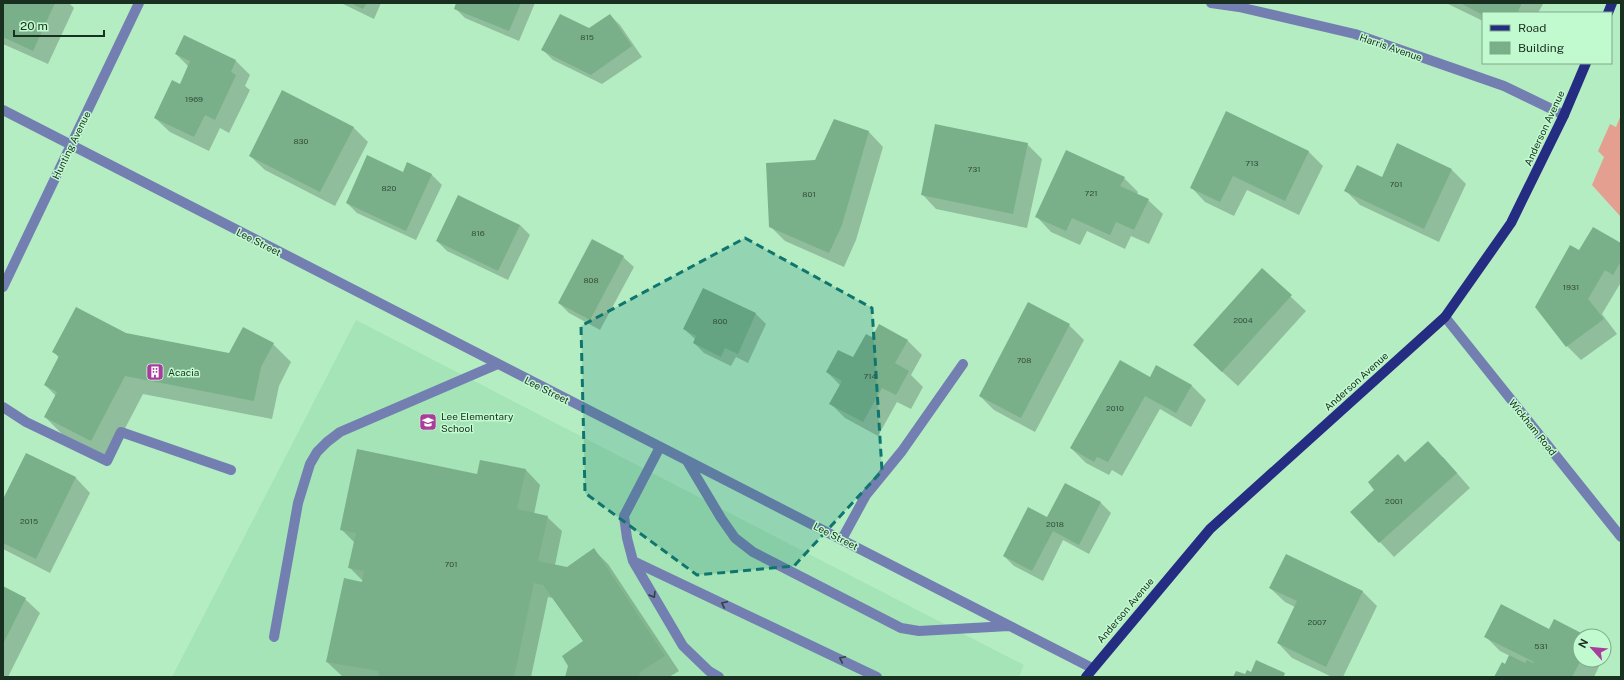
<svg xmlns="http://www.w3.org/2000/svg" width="1624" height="680" font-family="'Public Sans',sans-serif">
<rect width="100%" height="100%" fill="#b5edc3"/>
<!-- built -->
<path fill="#a5e4b6" d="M356,320L1024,665L1019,677H172Z"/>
<!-- green -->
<path fill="#e49f90" d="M1621,115V217L1592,185L1604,157L1598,151L1610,124L1616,127Z"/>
<!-- shadow -->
<path fill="#0003" d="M3,3H69L74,8L48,64L3,44Z
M341,3H381L374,19Z
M457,3H535L519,41L465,18L455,8Z
M1446,3H1542L1543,4L1538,13H1483V21Z
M610,15L620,25L642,57L602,84L553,60L543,50L589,29Z
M176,54L236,61L250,75L245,86L250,90L229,133L220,128L209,151L170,132L155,118L180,85L189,67Z
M834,120L869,132L883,147L856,240L844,267L785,241L770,226L816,161Z
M353,127L368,142L335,206L265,170L250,156Z
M1027,144L1042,159L1027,228L936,209L922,194Z
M1308,151L1323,166L1299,215L1247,190L1234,216L1205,202L1191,187Z
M1452,170L1466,184L1439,242L1360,205L1346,191L1382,179Z
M403,173L432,175L442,185L416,240L357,213L347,203Z
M1124,178L1138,192L1137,195L1148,200L1163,214L1149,244L1131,236L1125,249L1087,231L1080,245L1051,232L1037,217Z
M520,225L530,235L508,280L447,251L437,241Z
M592,241L623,257L634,267L600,330L569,313L559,303Z
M1621,244V285L1620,284L1602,314L1617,334L1581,360L1567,346L1580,252Z
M1262,270L1306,311L1238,386L1209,360Z
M703,290L756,314L766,324L748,363L736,357L731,366L704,353L694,343L695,339L684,329Z
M1029,303L1069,325L1084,340L1035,432L994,410L980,396Z
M880,325L908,341L922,355L911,375L923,387L911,409L897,402L878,436L845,418L831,404L840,385L827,372L853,359L872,339Z
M126,334L229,355L273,344L291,362L279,386L272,419L143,394L109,459L63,435L45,417L56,396L45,385L59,358L54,352Z
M1157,366L1192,386L1206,400L1191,427L1160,409L1122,476L1112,470L1109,475L1086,463L1071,448L1150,379Z
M26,454L76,478L90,493L50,573L3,549V501Z
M1443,457L1470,488L1394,557L1352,512L1406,463Z
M526,470L540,485L534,514L547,517L562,531L555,565L567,568L594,550L608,564L679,671L669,677H566L584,642L553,598L548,597L531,677L342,676L327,662L363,581L350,568L355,543L341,529L478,475Z
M1065,485L1101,503L1111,513L1089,554L1063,540L1043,581L1014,566L1004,556L1048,518Z
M1286,555L1363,592L1377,606L1343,677H1332L1292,658L1278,643L1295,607L1285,602L1270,588Z
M3,587L25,599L40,613L8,677H3Z
M1550,630L1585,636H1580V660H1602L1594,677H1496L1506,665L1510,656L1500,651L1485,636Z"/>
<!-- building -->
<path fill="#7ab089" d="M3,3H55L33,51L3,37Z
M350,3H367L363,9Z
M456,3H521L509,31L454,9Z
M1460,3H1522L1517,13H1483V15Z
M560,14L589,28L610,14L632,46L591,75L541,50Z
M184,35L236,60L231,72L236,75L215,120L205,115L194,137L154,118L172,80L180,84L190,61L175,54Z
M282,90L354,127L320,192L249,156Z
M1226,111L1309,151L1285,201L1233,176L1220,202L1190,188Z
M834,119L869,131L842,225L829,253L769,227L766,163L815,160Z
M935,124L1028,143L1013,214L921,195Z
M1397,143L1452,169L1424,229L1344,191L1357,165L1382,177Z
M1066,150L1125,177L1120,186L1149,199L1134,230L1116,222L1110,235L1072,218L1066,231L1035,217Z
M367,155L403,172L407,162L432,174L406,231L346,203Z
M458,195L520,225L498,271L436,241Z
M1593,227L1621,243V261L1613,275L1605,270L1588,299L1604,319L1566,347L1535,307L1570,245L1579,250Z
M592,239L624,256L590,320L558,303Z
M1262,268L1292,295L1222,372L1193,345Z
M703,288L756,313L738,354L725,348L721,357L693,343L696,336L683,329Z
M1028,302L1070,324L1021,418L979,396Z
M76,307L126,333L229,353L243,327L274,343L261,367L254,401L125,376L91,441L44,417L57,392L44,385L59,356L52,352Z
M879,324L908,340L895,363L909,371L896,395L882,388L863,422L829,404L842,381L826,372L838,350L853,357L866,334L872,337Z
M1120,360L1150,377L1156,365L1192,385L1176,413L1145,396L1108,462L1097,457L1094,462L1070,448Z
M1428,441L1457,473L1379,543L1350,512L1374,490L1368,482L1398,454L1405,462Z
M357,449L477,474L480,460L526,469L517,509L548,516L538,561L567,567L594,548L665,656L640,672L639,677H565L568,666L562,656L583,641L543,585L534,583L514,677H378L379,671L326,662L344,578L362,582L364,571L348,568L356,533L340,530Z
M26,453L76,477L36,559L3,543V499Z
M1065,483L1101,502L1079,545L1053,531L1032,571L1003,556L1028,507L1047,517Z
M1286,554L1363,591L1326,667L1277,643L1297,601L1269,588Z
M3,586L26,598L3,644Z
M1501,604L1549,629L1554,619L1587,636H1580L1581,660L1572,677H1494L1502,662L1505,664L1509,655L1525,663L1527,660L1533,663L1534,662L1484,637Z
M1256,660L1285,673L1284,676L1287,677H1233L1236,671L1245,674L1247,670L1251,672Z"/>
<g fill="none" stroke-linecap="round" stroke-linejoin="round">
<!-- minor -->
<path stroke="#737fb0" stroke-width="10" d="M1211,3L1239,7L1355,34L1504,86L1564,115
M3,110L1092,668
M3,287L139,3
M1445,317L1621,537
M3,407L26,422L107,461L121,432L231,470
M660,447L624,516L627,538L633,561L683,646L709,671L719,677
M687,461L721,518L735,538L753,552L901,628L919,631L1009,626
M842,539L866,495L902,451L963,364
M633,561L877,677
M274,637L298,503L310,464L317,452L327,442L340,432L498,364"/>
<!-- major -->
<path stroke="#252d82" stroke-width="10" d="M1608,13L1612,3
M1086,677L1210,529L1445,317L1511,223L1564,115L1586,63"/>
</g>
<!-- one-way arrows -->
<defs><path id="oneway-chevron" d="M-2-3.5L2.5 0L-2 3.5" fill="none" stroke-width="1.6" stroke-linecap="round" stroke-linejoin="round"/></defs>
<g stroke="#304343">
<use href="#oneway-chevron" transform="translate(653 595) rotate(59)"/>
<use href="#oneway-chevron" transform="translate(724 604) rotate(-155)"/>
<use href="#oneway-chevron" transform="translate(842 659) rotate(-155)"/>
</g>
<!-- marked area -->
<path fill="#0f766e" fill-opacity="0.2" stroke="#0f766e" stroke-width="3" stroke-dasharray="8 5" stroke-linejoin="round" d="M745,238L872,308L882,471L794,566L697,575L585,493L581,326Z"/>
<!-- icons -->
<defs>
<symbol id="building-square" viewBox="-11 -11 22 22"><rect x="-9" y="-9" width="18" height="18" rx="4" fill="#a93d9d" stroke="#c2fad0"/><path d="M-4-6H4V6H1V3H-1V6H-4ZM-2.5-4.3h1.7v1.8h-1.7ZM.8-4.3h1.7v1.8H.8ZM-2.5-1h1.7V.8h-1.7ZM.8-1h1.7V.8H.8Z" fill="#fff"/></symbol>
<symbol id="school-square" viewBox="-11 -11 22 22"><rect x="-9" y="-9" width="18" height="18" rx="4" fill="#a93d9d" stroke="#c2fad0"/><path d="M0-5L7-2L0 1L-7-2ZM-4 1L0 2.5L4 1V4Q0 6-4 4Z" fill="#fff"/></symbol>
</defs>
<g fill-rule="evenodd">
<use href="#building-square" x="145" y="362" width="20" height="20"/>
<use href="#school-square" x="418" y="412" width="20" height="20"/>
</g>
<g text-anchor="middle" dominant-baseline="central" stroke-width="3" stroke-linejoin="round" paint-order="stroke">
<!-- number labels -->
<g font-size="8" fill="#314f3a">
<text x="587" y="37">815</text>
<text x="194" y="99">1969</text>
<text x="301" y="141">830</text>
<text x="1252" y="163">713</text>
<text x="974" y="169">731</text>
<text x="1396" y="184">701</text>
<text x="389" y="188">820</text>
<text x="1091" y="193">721</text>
<text x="809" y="194">801</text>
<text x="478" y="233">816</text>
<text x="591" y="280">808</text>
<text x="1571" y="287">1931</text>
<text x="1243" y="320">2004</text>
<text x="720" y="321">800</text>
<text x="1024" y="360">708</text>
<text x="870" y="376">714</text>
<text x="1115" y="408">2010</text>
<text x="1394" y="501">2001</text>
<text x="29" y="521">2015</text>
<text x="1055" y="524">2018</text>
<text x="451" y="564">701</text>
<text x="1317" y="622">2007</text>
<text x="1541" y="646">531</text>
</g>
<!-- street labels -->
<g font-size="10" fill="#192f1f" stroke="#c2fad0">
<text transform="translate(1391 47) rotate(19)">Harris Avenue</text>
<text transform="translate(1544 128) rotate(-65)">Anderson Avenue</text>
<text transform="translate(71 145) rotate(-64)">Hunting Avenue</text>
<text transform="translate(259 242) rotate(27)">Lee Street</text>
<text transform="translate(1356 381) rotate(-42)">Anderson Avenue</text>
<text transform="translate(547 390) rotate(27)">Lee Street</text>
<text transform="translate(1533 427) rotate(51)">Wickham Road</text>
<text transform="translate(836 536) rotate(27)">Lee Street</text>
<text transform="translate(1125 610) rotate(-50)">Anderson Avenue</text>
</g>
<!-- poi labels -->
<g font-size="10" fill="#192f1f" stroke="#c2fad0" text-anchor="start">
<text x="168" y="372">Acacia</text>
<text x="441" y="416">Lee Elementary<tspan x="441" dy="12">School</tspan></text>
</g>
</g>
<!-- border -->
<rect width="1624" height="680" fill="none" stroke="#192f1f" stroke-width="8"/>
<!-- legend -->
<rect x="1482" y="12" width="130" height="52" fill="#c2fad0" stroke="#7ea989"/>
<rect x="1490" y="25" width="20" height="6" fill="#252d82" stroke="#7ea989"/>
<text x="1518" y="32" font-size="12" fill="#192f1f">Road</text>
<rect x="1490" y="42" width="20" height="12" fill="#7ab089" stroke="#7ea989"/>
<text x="1518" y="52" font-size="12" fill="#192f1f">Building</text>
<!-- north arrow -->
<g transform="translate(1592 648) rotate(297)"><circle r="19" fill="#c2fad0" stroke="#7ea989"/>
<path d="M0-3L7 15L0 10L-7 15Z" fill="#a93d9d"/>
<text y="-6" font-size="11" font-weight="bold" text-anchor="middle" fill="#192f1f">N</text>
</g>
<!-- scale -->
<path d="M14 30v6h90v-6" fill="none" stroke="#192f1f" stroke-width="2"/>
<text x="20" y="30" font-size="12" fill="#192f1f" stroke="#c2fad0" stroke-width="3" paint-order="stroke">20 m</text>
</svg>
